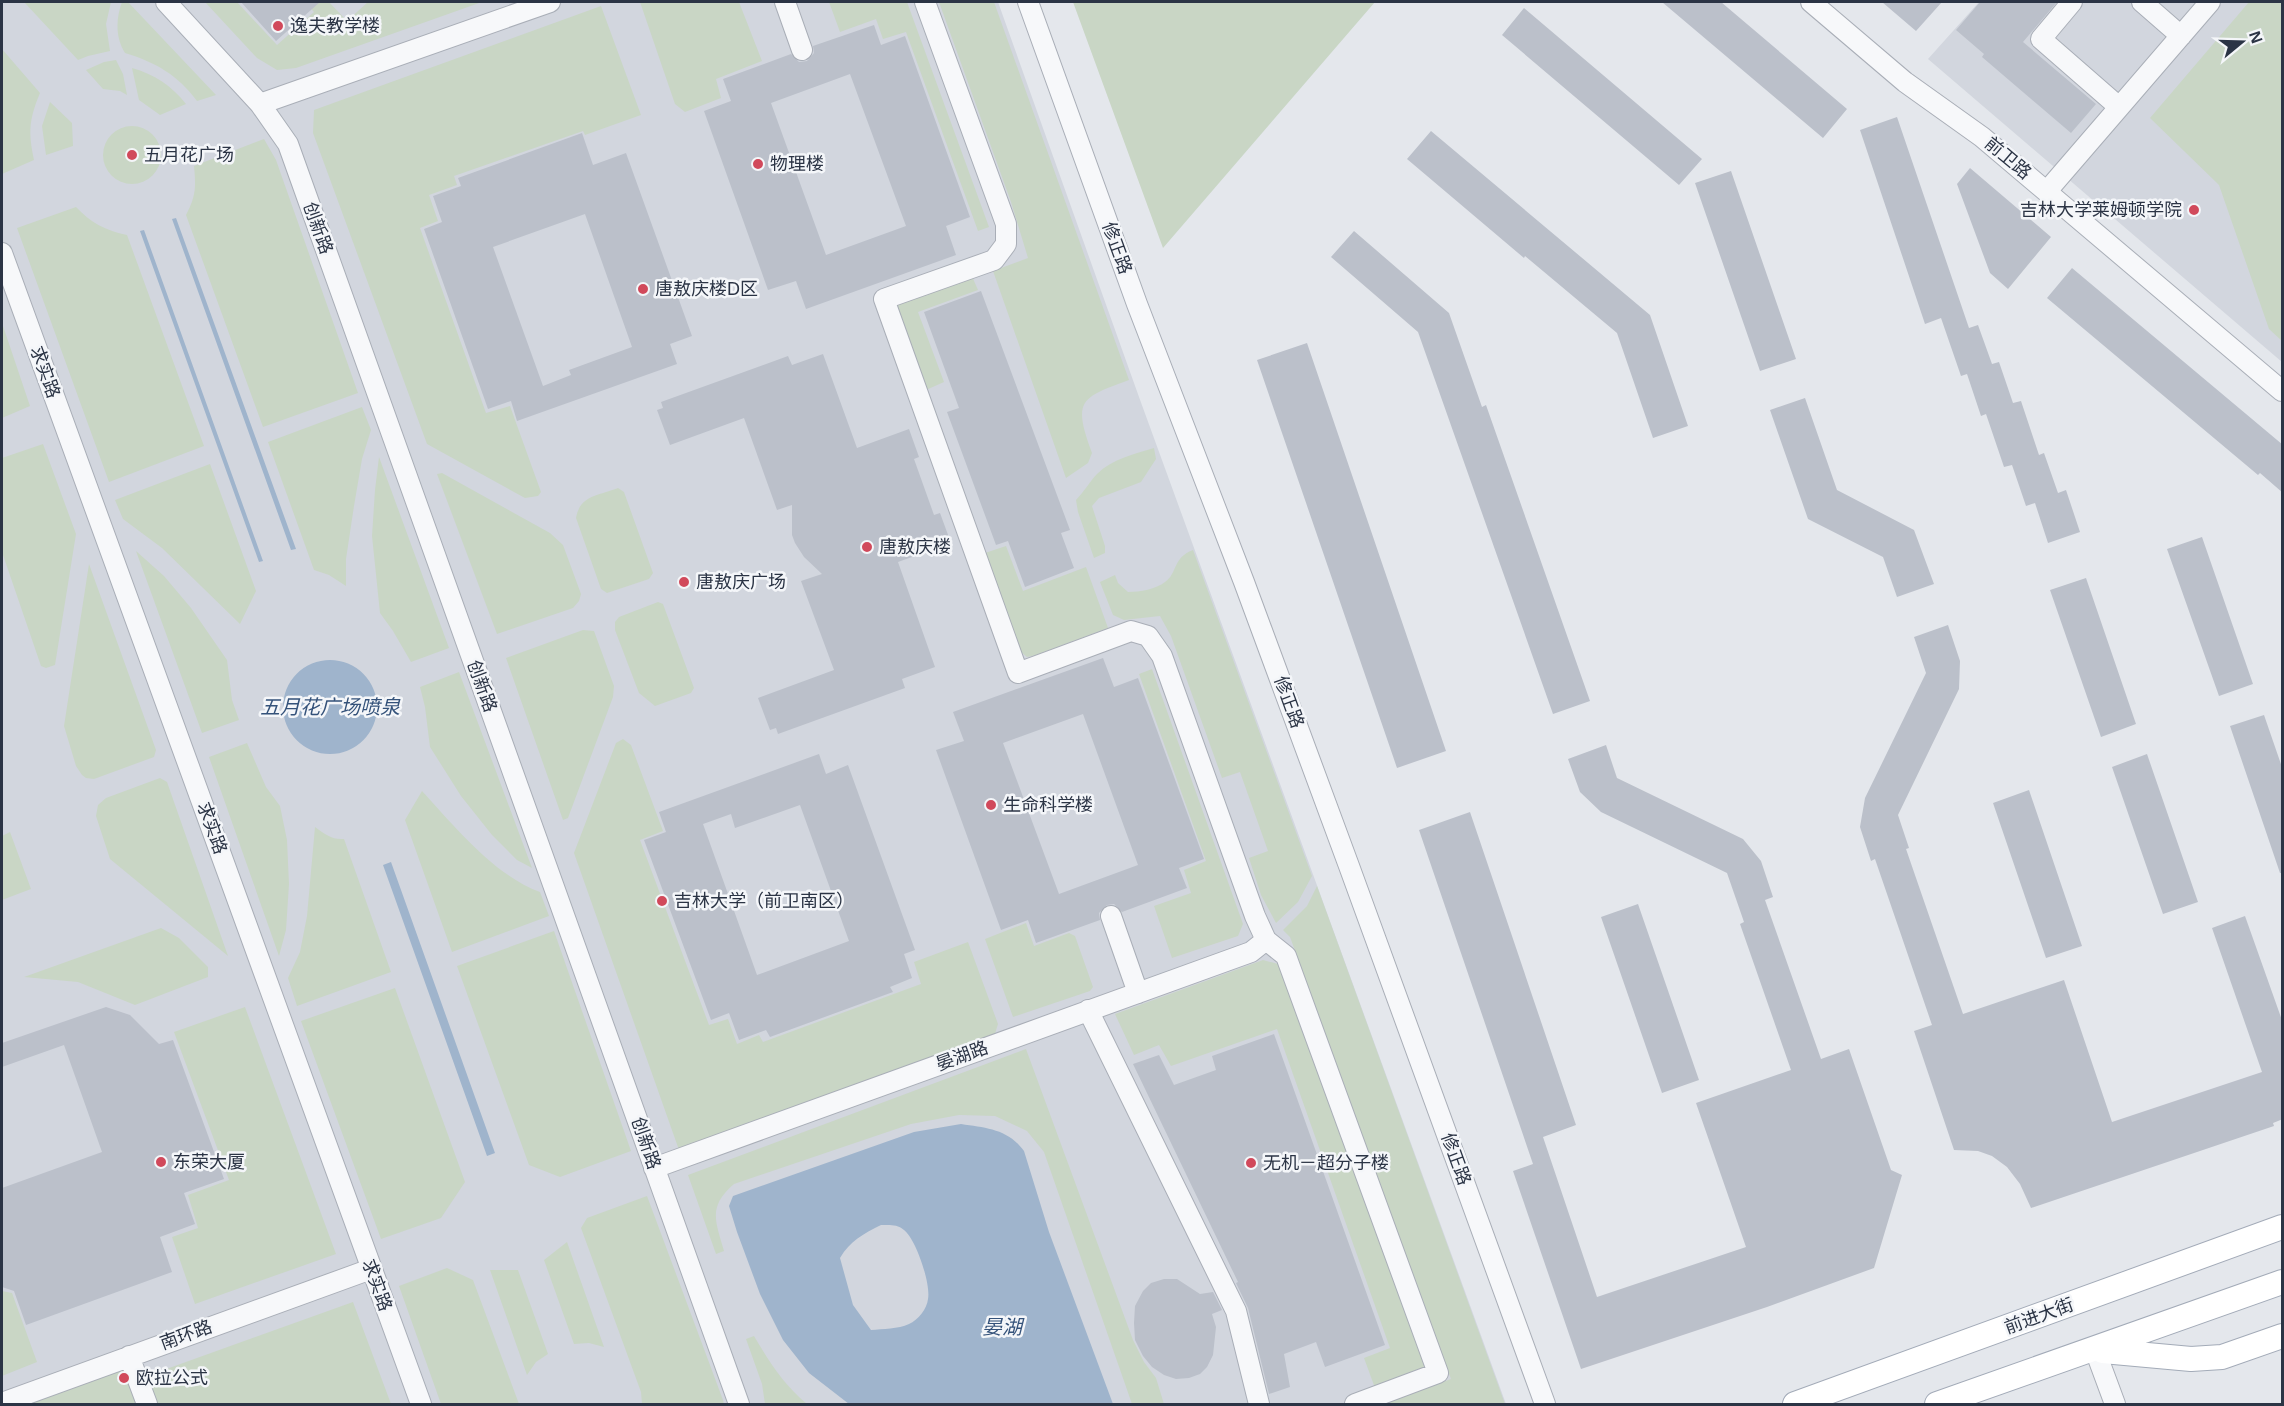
<svg xmlns="http://www.w3.org/2000/svg" width="2284" height="1406" font-family="Arial,'Noto Sans SC',sans-serif">
<rect width="100%" height="100%" fill="#e4e7ec"/>
<!-- built -->
<path fill="#d2d6de" d="M2,2H998L1139,397L1506,1404H2Z
M1979,2H2282V362L1928,59Z"/>
<!-- green -->
<path fill="#c9d6c5" d="M24,2H111L106,24L110,51L88,56L78,60Z
M122,2H128L216,95L197,101C178,75 155,62 125,53C115,37 116,18 122,2Z
M205,2H237L277,45L314,12L305,2H329L347,21L368,2H482L296,68L277,70L257,58Z
M640,2H739L762,61L716,79L721,98L685,112L675,104Z
M829,2H907L989,227L978,231L906,32L883,39L876,19L840,32Z
M939,2H994L1129,380C1079,398 1073,401 1092,453L1088,463L1066,478L993,271L1028,258L1011,202Z
M1073,2H1375L1163,248Z
M2249,2H2282V341L2269,329L2219,185L2150,118Z
M601,6L641,115L585,135L583,131L454,176L457,185L429,195L438,221L420,228L486,413L510,406L541,492L538,496L525,498L427,444L313,133L314,110Z
M2,49L40,93C29,119 28,133 34,160L2,174Z
M116,60L123,74L127,95L120,91L103,89L86,70L104,62Z
M132,68C154,74 172,86 186,104L160,115L139,100Z
M50,102L72,123L73,146L46,155L42,126Z
M103 155a29 29 0 1 1 58 0a29 29 0 1 1-58 0Z
M264,139L276,160L358,393L263,427L186,215C196,196 196,187 194,166Z
M76,207C90,222 106,231 127,235L204,446L109,482L17,228Z
M971,274L978,290L918,312L944,382L926,390L896,310L898,304Z
M2,323L30,406L2,418Z
M362,407L371,430L362,459L354,506L346,559V586L329,575L314,570L268,442Z
M43,444L76,534L55,665L46,668L41,666L2,552V458Z
M1154,448L1156,459L1141,482L1099,498L1092,506L1105,546V553L1094,558L1078,512L1076,500C1084,492 1090,481 1097,474C1112,459 1134,454 1154,448Z
M379,457L449,648L411,662L393,631L380,613L372,536L375,490Z
M210,464L256,591L240,624L162,548L123,519L115,500Z
M442,473L550,533L563,545L581,594L579,601L573,608L497,634L437,474Z
M618,488L624,492L653,573L649,579L607,593L601,589L576,518C580,495 598,496 618,488Z
M1006,546L1023,591L1086,567L1108,628L1036,655L1027,657L1021,652L985,553Z
M1193,550L1312,876L1298,902L1276,923L1261,895L1249,858L1268,851L1240,772L1222,778L1171,636L1160,616L1124,620L1113,615L1100,582L1115,575L1118,583L1128,592C1140,592 1156,589 1165,582C1178,573 1172,558 1193,550Z
M136,551L164,576L191,608L227,660L232,700L239,720L202,733Z
M89,564L156,750L154,757L94,779L86,778L82,775L76,766L64,726Z
M658,602L663,604L694,688L691,693L655,706L639,693L615,630V622L619,617Z
M583,630L594,631L614,686L613,697L568,818L563,820L506,658Z
M1152,669L1243,924L1238,936L1172,958L1154,906L1191,893L1184,870L1206,861L1139,674Z
M459,672L532,868L517,860L492,835L461,796L430,747L425,707L420,687Z
M623,739L631,745L663,831L640,840L709,1025L728,1019L737,1044L759,1035L763,1042L921,984L914,962L968,942L998,1024L994,1037L679,1150L574,853L616,743Z
M247,743L266,787L280,806L287,840L289,884L286,930L279,956L209,757Z
M160,778L167,782L228,956L110,859L96,816L98,805L106,798Z
M422,791C455,827 494,875 540,892L549,916L452,952L405,820Z
M315,827C325,834 332,840 344,839L391,972L297,1006L288,978L300,952L307,916Z
M10,832L31,889L2,900V836Z
M1317,886L1505,1404H1381L1451,1379L1290,937L1283,930L1307,906Z
M1026,923L1034,946L1069,933L1075,936L1093,987L1090,991L1013,1017L985,939Z
M161,928L179,938L208,967V977L135,1005L78,982L24,977Z
M554,931L631,1151L560,1177L529,1165L457,966Z
M1263,960L1278,964L1425,1365L1421,1371L1375,1388L1364,1358L1390,1348L1277,1029L1171,1066L1159,1045L1134,1055L1115,1014Z
M395,988L465,1182L441,1218L381,1239L301,1021Z
M245,1007L336,1254L195,1304L172,1237L198,1228L188,1195L229,1180L174,1032Z
M1026,1049L1133,1340L1144,1362L1156,1378L1164,1404H1132L1044,1152L1027,1131L995,1116L959,1115L911,1124L734,1184C707,1207 716,1222 724,1251L716,1254L688,1175Z
M647,1196L723,1400L724,1404H642L641,1392L581,1228L587,1218Z
M567,1242L604,1347L589,1343L574,1344L544,1260Z
M447,1268L473,1280L519,1404H441L399,1286Z
M490,1270H518L548,1354L536,1362L527,1375Z
M2,1291L12,1293L37,1362L2,1376Z
M353,1302L391,1404H157L147,1376Z
M754,1336C770,1363 783,1384 807,1404H765L762,1384L746,1339Z
M125,1369L138,1404H30Z"/>
<!-- water -->
<path fill="#9fb4cc" fill-rule="evenodd" d="M176,218L296,549L291,550L172,219Z
M144,230L263,561L259,562L140,231Z
M283 707a47 47 0 1 1 94 0a47 47 0 1 1-94 0Z
M391,862L495,1153L487,1156L383,865Z
M961,1124C987,1128 1008,1129 1024,1151L1049,1232L1113,1404H849L809,1373L783,1340L760,1294L737,1232L729,1206L733,1196L914,1132ZM881,1225C890,1225 897,1224 904,1230C916,1239 931,1284 928,1299C927,1309 918,1320 909,1324C898,1329 883,1329 871,1330L853,1305L840,1258C850,1241 863,1234 881,1225Z"/>
<!-- building -->
<path fill="#bbc0ca" fill-rule="evenodd" d="M241,2H320L276,41Z
M1662,2H1721L1847,109L1823,138Z
M1882,2H1942L1916,31Z
M1980,2H2057L2023,42L2096,104L2071,133L1982,57L1984,54L1956,30Z
M1524,8L1702,159L1679,185L1502,35Z
M874,25L881,45L905,36L970,217L946,226L956,255L806,309L796,281L768,290L704,111L731,101L723,79L791,54L799,62L807,61L814,53L813,46ZM850,74L906,226L826,255L771,103Z
M1897,117L1969,328L1978,325L1992,364L1999,362L2013,403L2021,401L2039,455L2044,453L2058,493L2066,490L2080,532L2048,543L2035,503L2026,506L2012,465L2004,467L1986,414L1981,416L1967,374L1961,376L1941,318L1925,324L1860,130Z
M1431,131L1650,315L1688,426L1653,438L1617,333L1525,256L1524,258L1407,159Z
M582,133L593,165L626,153L692,336L670,344L677,364L517,421L511,401L488,409L424,229L442,222L433,196L461,186L458,178ZM585,214L632,347L569,370L571,375L543,386L493,247Z
M1970,168L2051,237L2008,289L1990,273L1957,184Z
M1731,171L1796,359L1760,371L1695,183Z
M1354,231L1449,313L1482,407L1486,405L1590,701L1553,714L1418,332L1331,257Z
M2072,268L2283,445V493L2260,473L2258,475L2047,298Z
M981,291L1070,530L1061,533L1074,568L1025,587L1008,541L996,545L947,412L959,408L924,312Z
M1307,343L1446,751L1397,768L1257,360Z
M823,354L857,448L909,429L919,457L914,459L934,515L940,513L951,543L898,562L935,667L902,679L905,688L778,734L776,728L770,730L758,698L834,670L801,581L822,574L804,557L795,543L792,535V505L777,510L744,418L670,445L657,410L663,408L661,402L788,356L792,365Z
M1805,398L1837,490L1914,530L1934,584L1897,597L1883,557L1808,519L1770,410Z
M2202,537L2253,684L2219,696L2167,549Z
M2086,578L2136,724L2101,737L2050,590Z
M1948,625L1960,661L1959,689L1898,815L1909,848L1906,849L1963,1014L2064,980L2112,1122L2262,1072L2212,928L2245,916L2283,1023V1119L2273,1123L2274,1126L2031,1208L2020,1184L2007,1167L1992,1156L1978,1151L1954,1150L1914,1031L1932,1025L1875,859L1871,861L1860,827L1865,798L1926,673L1914,637Z
M1103,658L1114,687L1138,678L1204,859L1179,868L1187,888L1122,912L1114,904L1107,905L1099,913L1100,920L1036,943L1028,920L1001,930L936,750L964,741L953,712ZM1083,714L1138,865L1059,894L1003,743Z
M2264,715L2283,770V873H2280L2230,726Z
M1606,745L1617,778L1743,839L1761,861L1773,897L1765,900L1821,1059L1849,1049L1891,1170L1902,1175L1874,1268L1767,1307L1581,1369L1513,1171L1533,1164L1419,830L1470,812L1576,1125L1543,1137L1597,1297L1746,1247L1696,1103L1791,1070L1740,924L1744,922L1727,873L1601,812L1580,792L1568,759Z
M819,754L826,774L848,765L915,950L904,954L912,978L890,987L893,992L770,1037L766,1030L739,1040L729,1013L711,1020L644,840L666,832L659,812ZM800,805L849,941L757,975L703,824L731,814L735,828Z
M2147,754L2198,902L2163,914L2112,767Z
M2029,790L2082,946L2046,958L1993,803Z
M1638,904L1699,1080L1662,1093L1601,917Z
M106,1007L130,1015L159,1044L173,1040L224,1179L184,1193L195,1224L160,1237L172,1272L26,1325L14,1291L2,1287V1188L102,1152L64,1045L2,1067V1043Z
M1274,1034L1385,1345L1325,1367L1316,1342L1284,1354L1290,1387L1269,1394L1248,1308L1236,1283L1238,1282L1133,1064L1159,1055L1174,1085L1216,1070L1212,1056Z
M1164,1279H1177L1200,1294L1213,1292L1222,1310L1212,1314L1216,1327L1213,1355L1207,1367L1200,1374L1189,1378L1176,1379L1164,1375L1152,1367L1143,1356L1135,1340L1134,1323L1135,1306L1143,1291L1151,1283Z"/>
<g fill="none" stroke-linecap="round" stroke-linejoin="round">
<defs>
<path id="minor" d="M166,2L260,104L288,144L739,1404
M785,2L802,50
M925,2L1006,224V244L994,260L884,299L1018,673L1131,631L1148,636L1162,656L1255,916L1266,940L1286,956L1438,1373L1355,1404
M1028,2L1137,304L1244,582L1349,866L1545,1404
M1811,2L1905,82L1982,137L2282,391
M2072,2L2041,39L2119,107
M2142,2L2181,36
M260,104L550,2
M2047,191L2210,2
M2,253L421,1404
M1111,916L1138,993
M1088,1010L1236,1311L1259,1404
M654,1168L1251,952L1266,940
M2095,1350L2115,1404
M129,1356L147,1404
M2,1403L371,1269"/>
<path id="major" d="M2103,1351L2191,1359L2222,1357L2282,1336
M1795,1404L2282,1227
M1937,1404L2282,1282"/>
</defs>
<!-- minor casing -->
<use href="#minor" stroke="#a9aeb7" stroke-width="22"/>
<!-- major casing -->
<use href="#major" stroke="#a3abb8" stroke-width="26"/>
<!-- minor -->
<use href="#minor" stroke="#f7f8fa" stroke-width="20"/>
<!-- major -->
<use href="#major" stroke="#fff" stroke-width="24"/>
</g>
<!-- markers -->
<g fill="#d1495b" stroke="#f4f6f9" stroke-width="2">
<circle cx="278" cy="26" r="6"/>
<circle cx="132" cy="155" r="6"/>
<circle cx="758" cy="164" r="6"/>
<circle cx="2194" cy="210" r="6"/>
<circle cx="643" cy="289" r="6"/>
<circle cx="867" cy="547" r="6"/>
<circle cx="684" cy="582" r="6"/>
<circle cx="991" cy="805" r="6"/>
<circle cx="662" cy="901" r="6"/>
<circle cx="161" cy="1162" r="6"/>
<circle cx="1251" cy="1163" r="6"/>
<circle cx="124" cy="1378" r="6"/>
</g>
<g text-anchor="middle" dominant-baseline="central" stroke-width="5" stroke-linejoin="round" paint-order="stroke">
<!-- poi labels -->
<g font-size="18" fill="#2b3445" stroke="#f4f6f9" text-anchor="start">
<text x="290" y="26">逸夫教学楼</text>
<text x="144" y="155">五月花广场</text>
<text x="770" y="164">物理楼</text>
<text x="2182" y="210" text-anchor="end">吉林大学莱姆顿学院</text>
<text x="655" y="289">唐敖庆楼D区</text>
<text x="879" y="547">唐敖庆楼</text>
<text x="696" y="582">唐敖庆广场</text>
<text x="1003" y="805">生命科学楼</text>
<text x="674" y="901">吉林大学（前卫南区）</text>
<text x="173" y="1162">东荣大厦</text>
<text x="1263" y="1163">无机－超分子楼</text>
<text x="136" y="1378">欧拉公式</text>
</g>
<!-- street labels -->
<g font-size="18" fill="#2b3445" stroke="#f4f6f9">
<text transform="translate(2008 158) rotate(40)">前卫路</text>
<text transform="translate(318 228) rotate(70)">创新路</text>
<text transform="translate(1117 248) rotate(70)">修正路</text>
<text transform="translate(45 372) rotate(70)">求实路</text>
<text transform="translate(482 686) rotate(70)">创新路</text>
<text transform="translate(1289 702) rotate(70)">修正路</text>
<text transform="translate(212 828) rotate(70)">求实路</text>
<text transform="translate(962 1056) rotate(-20)">晏湖路</text>
<text transform="translate(646 1143) rotate(71)">创新路</text>
<text transform="translate(1456 1159) rotate(70)">修正路</text>
<text transform="translate(377 1285) rotate(70)">求实路</text>
<text transform="translate(2039 1316) rotate(-20)">前进大街</text>
<text transform="translate(186 1335) rotate(-20)">南环路</text>
</g>
<!-- water labels -->
<g font-size="20" font-style="italic" fill="#34527a" stroke="#f4f6f9">
<text x="330" y="707">五月花广场喷泉</text>
<text x="1002" y="1327">晏湖</text>
</g>
</g>
<!-- border -->
<rect width="2284" height="1406" fill="none" stroke="#2b3445" stroke-width="6"/>
<!-- north arrow -->
<g transform="translate(2242 42) rotate(71)" stroke="#f4f6f9" stroke-width="4.5" paint-order="stroke">
<path d="M0-4.5L10 22L0 15L-10 22Z" fill="#2b3445"/>
<text y="-9" font-size="16" font-weight="bold" text-anchor="middle" fill="#2b3445">N</text>
</g>
</svg>
